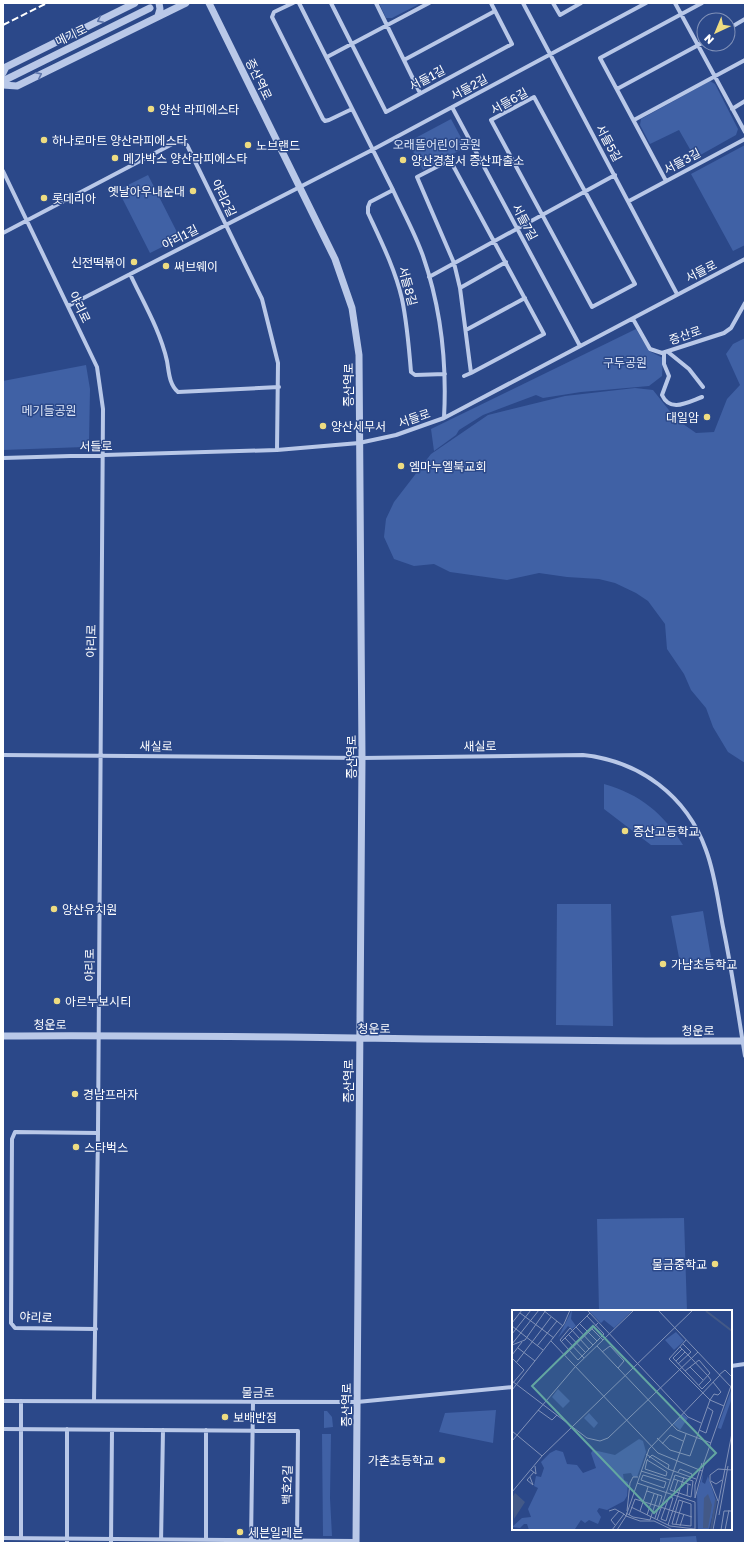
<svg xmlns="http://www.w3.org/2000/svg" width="748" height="1546" font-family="'Golos Text','Noto Sans KR',sans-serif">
<rect width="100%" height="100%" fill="#2b4889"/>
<!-- green -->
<path fill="#4061a5" d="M379,3H421L392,18H386Z
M710,81L715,84L738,129L736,135L695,158L679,130L650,144L640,125L641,119Z
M451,119L466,147L423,170L408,142Z
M745,145V245L733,251L691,174Z
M148,175L180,238L150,253L118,190Z
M636,329L649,351L663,358L662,376L649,386L581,392L543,398L536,395L483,415L459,430L456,435L434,451L431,429Z
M745,338V763L728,752L713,727L706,708L691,690L684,674L667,649L665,624L648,601L636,593L615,583L599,579L567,577L539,573L507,580L450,572L434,564L414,566L394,559L384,537L386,519L394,502L431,454L488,415L565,396L635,388L653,390L676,419L696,433L714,432L727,399L740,385L726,354L733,344Z
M86,365L90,389L89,441L84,447L3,450V381Z
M604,784C640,794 664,814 683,845H651L604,809Z
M557,904H611L613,1026L556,1025Z
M703,911L712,963L681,968L671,916Z
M684,1218L687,1311H599L597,1219Z
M496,1410L493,1443L439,1432L445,1413Z
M324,1411H327L332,1417L333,1427L324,1428Z
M322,1434H331L330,1498L332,1536H323Z
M696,1536L697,1543H660V1538Z"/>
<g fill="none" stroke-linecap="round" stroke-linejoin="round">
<!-- minor -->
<path stroke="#b9c8e8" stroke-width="4" d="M293,3L274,12L272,17L323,119L325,121L329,120L352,109
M299,3L393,190L370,202L368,207V213C381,241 395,269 402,299C407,323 409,347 411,372L415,375L445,374
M331,3L386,112L512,44L491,3
M376,3L420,93
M523,3L677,294
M553,3L560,15L581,3
M675,3L745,132
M728,29L745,19
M327,57L429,3
M404,60L495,11
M617,89L704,42
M534,97L635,284L592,307L491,120Z
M452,107L580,346
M732,109L745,101
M634,120L745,60
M3,171L97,367L103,409L98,1133L94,1401
M666,181L600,58L702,3
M393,190C403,212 415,233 423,256C441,308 447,363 444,418
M629,201L745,139
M3,233L178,141L187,145L262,299L278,363L277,450
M130,274C143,302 160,330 167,361C169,372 169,384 178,392L279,387
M429,277L615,175
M460,288L506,262
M68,306L372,150L646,3
M633,319L650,349L662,353L724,333L731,328L745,303
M466,330L525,298
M668,352L689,369L703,387
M664,353V364L669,376L662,395C670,413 688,402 702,397
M464,376L471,373L544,334L450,160L417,177L454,263L460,288L471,373
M3,458L277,450L359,443L396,435L444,418L745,259
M3,755L362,758L583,755C640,761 687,796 706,850C715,874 718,901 723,927C732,970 738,1013 745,1056
M96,1329L15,1328L11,1323L12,1139L15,1132L98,1133
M731,1366L745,1364
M3,1401L357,1402L513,1387
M3,1429L298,1431L297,1543
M3,1538L356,1541
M21,1538V1401
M67,1543V1429
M111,1543L112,1430
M161,1543L163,1430
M206,1543V1430
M251,1543L253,1402"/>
<!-- tertiary -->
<path stroke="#b9c8e8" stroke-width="7" d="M209,3L335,259L352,308L359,355L362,758L356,1543
M158,16L160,9L159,3
M3,73L6,67L135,3
M3,81L150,8
M3,85L17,86L186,3
M3,1036C250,1034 498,1042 745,1041"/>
<!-- rail -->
<path stroke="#fff" stroke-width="2" stroke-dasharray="7 3" stroke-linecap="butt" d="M3,25L47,3"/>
</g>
<!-- one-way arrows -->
<defs><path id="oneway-chevron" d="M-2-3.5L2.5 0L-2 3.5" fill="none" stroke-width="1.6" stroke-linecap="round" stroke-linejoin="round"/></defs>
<g stroke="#5d75aa">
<use href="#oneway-chevron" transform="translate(100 20) rotate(154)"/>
<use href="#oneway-chevron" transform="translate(39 75) rotate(-26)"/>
</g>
<!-- markers -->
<g fill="#eedc81" stroke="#2b4889" stroke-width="1.5">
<circle cx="151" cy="109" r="4"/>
<circle cx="44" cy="140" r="4"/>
<circle cx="248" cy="145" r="4"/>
<circle cx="115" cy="158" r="4"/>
<circle cx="403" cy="160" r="4"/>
<circle cx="193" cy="191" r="4"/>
<circle cx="44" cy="198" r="4"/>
<circle cx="134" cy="262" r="4"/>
<circle cx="166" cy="266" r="4"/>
<circle cx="707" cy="417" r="4"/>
<circle cx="323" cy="426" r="4"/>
<circle cx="401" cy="466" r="4"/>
<circle cx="625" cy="831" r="4"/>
<circle cx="54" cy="909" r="4"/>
<circle cx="663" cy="964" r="4"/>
<circle cx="57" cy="1001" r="4"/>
<circle cx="75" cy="1094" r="4"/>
<circle cx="76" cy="1147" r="4"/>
<circle cx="715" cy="1264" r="4"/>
<circle cx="225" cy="1417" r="4"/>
<circle cx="442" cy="1460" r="4"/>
<circle cx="240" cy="1532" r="4"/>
</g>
<g text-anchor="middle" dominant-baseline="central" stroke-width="3" stroke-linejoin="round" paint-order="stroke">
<!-- street labels -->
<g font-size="12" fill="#fff" stroke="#2b4889">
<text transform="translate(71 35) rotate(-26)">메기로</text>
<text transform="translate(427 78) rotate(-28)">서들1길</text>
<text transform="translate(259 79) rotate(64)">증산역로</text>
<text transform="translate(469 87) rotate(-28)">서들2길</text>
<text transform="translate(509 101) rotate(-29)">서들6길</text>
<text transform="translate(609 143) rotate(62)">서들5길</text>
<text transform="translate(682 161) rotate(-28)">서들3길</text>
<text transform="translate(224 198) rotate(64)">야리2길</text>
<text transform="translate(525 222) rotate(62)">서들7길</text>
<text transform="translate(180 237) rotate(-27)">야리1길</text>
<text transform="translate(701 271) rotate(-27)">서들로</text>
<text transform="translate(408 286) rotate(75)">서들8길</text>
<text transform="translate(80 307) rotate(64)">야리로</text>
<text transform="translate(685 335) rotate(-19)">증산로</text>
<text transform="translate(348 385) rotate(-90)">증산역로</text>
<text transform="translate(414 418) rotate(-19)">서들로</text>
<text transform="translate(96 446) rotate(-1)">서들로</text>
<text transform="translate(91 641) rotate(-89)">야리로</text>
<text transform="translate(156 746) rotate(1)">새실로</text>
<text transform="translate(480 746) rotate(-1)">새실로</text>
<text transform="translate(351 757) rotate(-90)">증산역로</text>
<text transform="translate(89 965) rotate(-90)">야리로</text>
<text x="50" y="1024">청운로</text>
<text x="374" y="1028">청운로</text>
<text x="698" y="1030">청운로</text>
<text transform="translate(348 1081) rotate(-90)">증산역로</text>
<text transform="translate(36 1317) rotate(3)">야리로</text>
<text x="258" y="1392">물금로</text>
<text transform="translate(346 1405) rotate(-90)">증산역로</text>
<text transform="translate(287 1485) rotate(-89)">백호2길</text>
</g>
<!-- poi labels -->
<g font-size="12" fill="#fff" stroke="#2b4889" text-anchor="start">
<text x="159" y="109">양산 라피에스타</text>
<text x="52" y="140">하나로마트 양산라피에스타</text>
<text x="256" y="145">노브랜드</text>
<text x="123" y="158">메가박스 양산라피에스타</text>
<text x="411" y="160">양산경찰서 증산파출소</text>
<text x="185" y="191" text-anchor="end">옛날아우내순대</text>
<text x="52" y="198">롯데리아</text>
<text x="126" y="262" text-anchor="end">신전떡볶이</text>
<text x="174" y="266">써브웨이</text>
<text x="699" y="417" text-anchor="end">대일암</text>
<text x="331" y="426">양산세무서</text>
<text x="409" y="466">엠마누엘북교회</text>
<text x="633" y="831">증산고등학교</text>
<text x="62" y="909">양산유치원</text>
<text x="671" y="964">가남초등학교</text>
<text x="65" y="1001">아르누보시티</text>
<text x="83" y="1094">경남프라자</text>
<text x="84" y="1147">스타벅스</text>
<text x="707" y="1264" text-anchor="end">물금중학교</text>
<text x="233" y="1417">보배반점</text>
<text x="434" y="1460" text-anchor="end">가촌초등학교</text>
<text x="248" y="1532">세븐일레븐</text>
</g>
<!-- park labels -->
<g font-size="12" fill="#dce5f7" stroke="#2b4889">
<text x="437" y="144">오래뜰어린이공원</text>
<text x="625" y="362">구두공원</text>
<text x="49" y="410">메기들공원</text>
</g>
</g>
<!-- overview -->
<g transform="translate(512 1310)">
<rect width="220" height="220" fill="#2b4889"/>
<path d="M60,0L59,9L64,16L60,19L56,16L46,28ZM76,0H121L102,18L92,10L89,13ZM164,22L172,31L162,40L153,30ZM220,78V88L209,119L206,118L207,114ZM46,79L58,91L51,98L40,87ZM77,103L86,113L82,118L72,108ZM171,104L176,108L168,120L161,114ZM127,129L131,131L134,142L125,167H121L119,163L111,164L112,170L116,172L115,186L112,191L95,200L87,198L85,201L89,207L86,214L77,210L73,213L69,210L63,219L58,220H17L15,214H12L8,218L0,217L10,208L19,207L16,199L26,178L22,176L24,166L29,167L32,158L29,152L38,143L44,140L51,142L55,154L65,155L71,163L84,158L79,143L81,140L103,145ZM191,164L190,172L193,174L196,166L204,191L197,219H186L185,183Z" fill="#4061a5"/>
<path d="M3,183L13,192L2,209L0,188ZM196,184L200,195L196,218H191L192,188Z" fill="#435987"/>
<path fill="none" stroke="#435987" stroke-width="2" d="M194,1L220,21M199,220L204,190"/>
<path fill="none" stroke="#8091b8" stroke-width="1" d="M31,0L51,16M75,0L176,107L189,113M146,0L219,77M8,3L42,28M75,6L92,24L66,50L48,30L58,18L77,39M0,13L10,0M67,13L85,31M0,16L31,40M64,17L81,35M30,19L39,7M80,19L91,30M0,24L19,0M56,24L73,42M53,28L72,48M174,30L157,49L198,90L212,96M39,31L146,143L190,161M49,32L78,3M0,34L27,0M0,35L13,30L34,0M25,36L45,11M85,36L165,120L199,133M168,37L179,48L196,66L199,70L190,79L161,48L170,39M6,38L23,51M90,42L98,36L112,51L106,58M0,45L10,32M53,45L86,13M0,48L12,60L0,74M164,51L173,42M4,53L30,19M166,54L179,42L171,34M178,57L191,70M173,61L187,50L198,63L187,75M207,65L213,60L220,67M0,71L75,128L88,131L96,128L186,42M0,80L52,14L58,0M26,100L40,110L45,105M187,120L194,123L201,101L195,97M0,121L30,146M145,128L158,140L178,146L198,90L202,84L206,85L209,82L201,72M0,131L63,57L122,0M150,134L158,125L171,131M220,138V154M134,144L156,159M137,148L140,145L157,155L156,159L184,169M135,150L155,162L154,166L133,159L135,150L136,149M191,155L220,73M19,160L24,164L23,156M129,161L158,170M166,162L168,159L180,164L179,167M131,165L154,172L152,178L129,170ZM163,165L181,171L179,187L158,180ZM18,167L21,175L15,170L22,162M162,169L179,175M199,171L204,174L210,170M125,173L183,192M135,181L150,186L143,208M0,182L30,146L181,0M162,182L166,170M175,186L176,174M157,187L161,188L154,211L149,209ZM183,188V175L190,153M183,188L192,155M167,190L179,194V216L160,214ZM206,191L198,171V165L206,159L220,160M183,192V220M119,197L158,216L183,219M97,201L103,199L112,204M115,201L118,173L121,167H126M128,201L136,177M114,203L121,207L138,210L146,185M117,205L123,189L180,207M135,205L142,184M207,205L216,156M114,206L128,211H142L161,220M145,210L174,124M164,214L171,191M103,215L99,210L107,201M156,215L172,167M168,216L172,204M100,220L112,204L114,206M105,220L114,206L137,139L208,65M201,220L220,123M209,220L212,201H220M213,220L217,200"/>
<path fill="#63a6a1" fill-opacity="0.15" stroke="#63a6a1" stroke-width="2" d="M81,16L204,143L142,203L20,76Z"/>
<rect width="220" height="220" fill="none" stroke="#fff" stroke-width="2"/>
</g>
<!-- border -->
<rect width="748" height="1546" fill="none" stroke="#ffffff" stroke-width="8"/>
<!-- north arrow -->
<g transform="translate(716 32) rotate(224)"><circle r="19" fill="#2b4889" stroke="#8091b8"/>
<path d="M0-3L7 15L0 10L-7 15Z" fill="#eedc81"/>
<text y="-6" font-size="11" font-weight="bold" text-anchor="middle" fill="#ffffff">N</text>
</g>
</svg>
